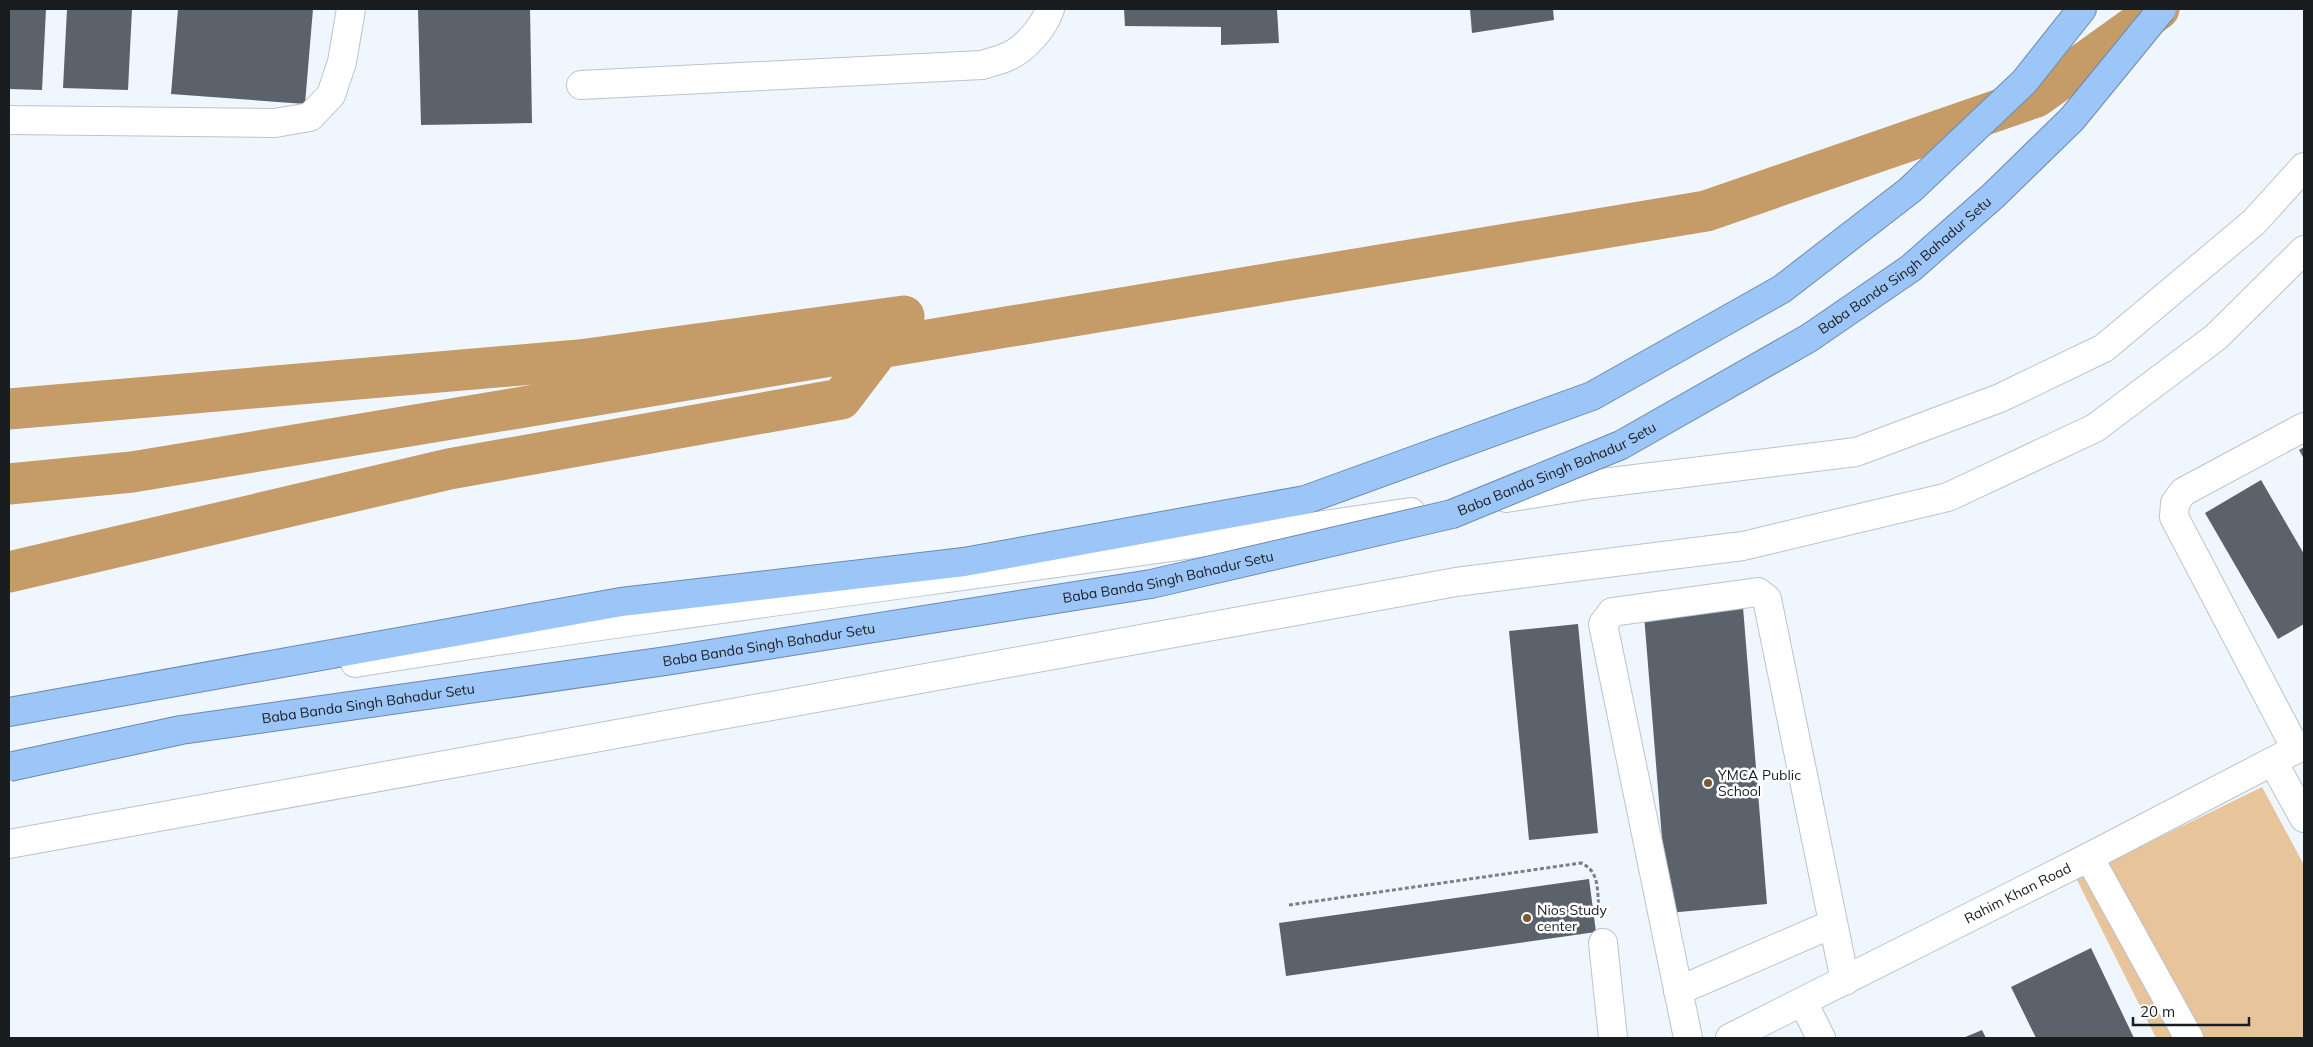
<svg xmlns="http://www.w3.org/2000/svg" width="2313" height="1047" font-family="Mulish,sans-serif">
<rect width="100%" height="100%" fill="#eff6fe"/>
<!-- green -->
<path fill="#e7c499" d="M2262,787L2304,865V1038H2156L2076,878Z"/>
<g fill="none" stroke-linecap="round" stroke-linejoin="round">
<!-- canal -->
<path stroke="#c59b67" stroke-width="41" d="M9,409L579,360L904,316L841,399L449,469L9,572
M9,484L132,472L1706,211L2036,97L2159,9"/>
</g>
<!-- building -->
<path fill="#5b626b" d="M9,9H46L42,90L9,89Z
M67,9H132L128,90L63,88Z
M178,9H313L305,104L171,94Z
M418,9H530L532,123L421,125Z
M1124,9H1277L1279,43L1221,45V27L1125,26Z
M1470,9H1553L1554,20L1472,33Z
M2304,447V459L2299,450Z
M2261,480L2304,554V624L2278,639L2205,513Z
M1743,607L1767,904L1668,913L1644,615Z
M1578,624L1598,833L1529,840L1509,631Z
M1589,879L1596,932L1286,976L1279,923Z
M2091,948L2134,1038H2036L2011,987Z
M1982,1030L1986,1038H1963Z"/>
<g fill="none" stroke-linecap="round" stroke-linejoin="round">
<defs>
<g id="minor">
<path d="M581,85L982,65C991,62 1001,60 1009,56C1026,48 1044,27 1050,9"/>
<path d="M9,120L275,123L310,117L331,95L342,62L351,9"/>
<path d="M1506,498L1594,484L1856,452L2000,398L2104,348L2254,222L2304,167"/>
<path d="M355,663C706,607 1060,566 1411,512"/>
<path d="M2296,749L2174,517L2175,503L2183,492L2304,427"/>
<path d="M2273,762L2304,818"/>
<path d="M9,844L1456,582L1743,546L1948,497L2095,428L2216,337L2304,250"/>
<path d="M2089,857L2189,1038"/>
<path d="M1603,943L1613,1038"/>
<path d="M1678,991L1832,924"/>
<path d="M1803,1002L1821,1038"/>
<path d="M1688,1038L1603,624L1612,612L1758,592L1767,599L1845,981"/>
<path id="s1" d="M1730,1038L2089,857L2304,745"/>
</g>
<path id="highway" d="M9,712L621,602L964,562L1305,500L1592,396L1782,289L1910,190L2024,82L2082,9"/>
</defs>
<!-- minor casing -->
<use href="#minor" stroke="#bbc3cd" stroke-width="30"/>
<!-- highway casing -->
<use href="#highway" stroke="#6e8aac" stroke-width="30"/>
<!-- path -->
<path stroke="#7a7f84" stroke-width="3" stroke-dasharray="4 2.5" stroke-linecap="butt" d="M1289,905L1581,863C1600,871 1597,891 1599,910"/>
<!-- minor -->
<use href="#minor" stroke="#fff" stroke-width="28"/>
<!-- highway -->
<use href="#highway" stroke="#9cc5f8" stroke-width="28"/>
<defs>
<g id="highway-bridge">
<path id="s2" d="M9,767L181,730L666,661L1151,584L1452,514L1621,445L1809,338L1911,268L1993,196L2072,119L2162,9"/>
</g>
</defs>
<!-- highway-bridge casing -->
<use href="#highway-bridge" stroke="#6e8aac" stroke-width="30" stroke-linecap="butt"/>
<!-- highway-bridge -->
<use href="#highway-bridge" stroke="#9cc5f8" stroke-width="28"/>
</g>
<!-- markers -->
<g fill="#7a5a30" stroke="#fff" stroke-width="2">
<circle cx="1708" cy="783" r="5"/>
<circle cx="1527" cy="918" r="5"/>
</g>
<g text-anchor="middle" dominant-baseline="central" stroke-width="5" stroke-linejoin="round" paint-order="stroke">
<!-- street labels -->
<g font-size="14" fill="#1a1d20" stroke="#fff">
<text stroke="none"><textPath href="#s2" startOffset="1985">Baba Banda Singh Bahadur Setu</textPath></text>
<text stroke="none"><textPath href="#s2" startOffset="1580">Baba Banda Singh Bahadur Setu</textPath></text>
<text stroke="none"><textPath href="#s2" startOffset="1175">Baba Banda Singh Bahadur Setu</textPath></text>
<text stroke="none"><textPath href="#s2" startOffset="770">Baba Banda Singh Bahadur Setu</textPath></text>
<text stroke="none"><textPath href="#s2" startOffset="365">Baba Banda Singh Bahadur Setu</textPath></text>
<text stroke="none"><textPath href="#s1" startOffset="322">Rahim Khan Road</textPath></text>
</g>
<!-- poi labels -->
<g font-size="14" fill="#1a1d20" stroke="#fff" text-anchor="start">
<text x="1718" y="775">YMCA Public<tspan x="1718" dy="16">School</tspan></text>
<text x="1537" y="910">Nios Study<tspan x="1537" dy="16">center</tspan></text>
</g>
</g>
<!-- border -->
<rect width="2313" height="1047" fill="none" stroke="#1a1d20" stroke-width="20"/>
<!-- scale -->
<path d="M2133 1017v8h116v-8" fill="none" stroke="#1a1d20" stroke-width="2.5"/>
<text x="2140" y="1017" font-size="15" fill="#1a1d20" stroke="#ffffff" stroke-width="4" paint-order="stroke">20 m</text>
</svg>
